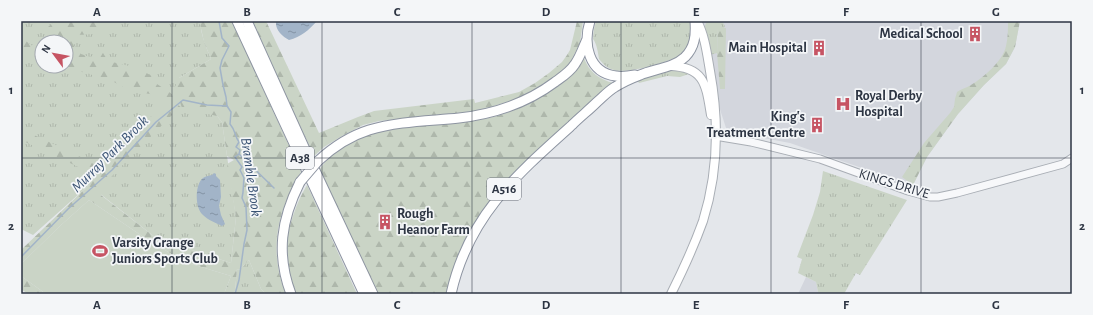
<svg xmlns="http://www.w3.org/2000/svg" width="1093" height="315" font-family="'Alegreya Sans',sans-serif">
<defs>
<pattern id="grass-tufts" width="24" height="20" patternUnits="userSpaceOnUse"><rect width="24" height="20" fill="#cad4c6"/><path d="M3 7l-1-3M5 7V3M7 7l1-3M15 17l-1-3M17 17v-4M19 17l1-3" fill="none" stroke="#aeb7ab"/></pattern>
<pattern id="forest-firs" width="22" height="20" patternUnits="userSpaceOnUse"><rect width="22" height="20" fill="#cad4c6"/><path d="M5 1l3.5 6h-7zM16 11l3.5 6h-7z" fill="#aeb7ab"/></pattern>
<pattern id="water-ripples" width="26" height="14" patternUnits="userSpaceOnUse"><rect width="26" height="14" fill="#a2b4c8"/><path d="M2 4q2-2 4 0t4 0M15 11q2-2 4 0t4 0" fill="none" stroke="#8493a4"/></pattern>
</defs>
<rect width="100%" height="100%" fill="#e4e7eb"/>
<!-- built -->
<path fill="#d3d6dd" d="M701,21H1020L1015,47L1006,64L984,85L958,114L927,157L913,185V188L879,174L790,143L727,131L715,94Z
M806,277L816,282L818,292L822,294H798Z"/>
<!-- grass -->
<path fill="url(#grass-tufts)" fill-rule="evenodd" d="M21,21H201C199,31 207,49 211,59L179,78L217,116L222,122L236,217L231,263L156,238L89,185L33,235L21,229ZM42,42H66V66H42Z
M596,21H690C691,29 692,38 688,45C686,49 682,53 680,55C668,63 627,74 614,70C607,68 603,64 599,59C598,53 597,44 593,39L594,29Z
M707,21H722L725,26L724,28H718L717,53L710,55L704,28Z
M673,69H678L689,74L680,77L667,76L639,83L637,80Z
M823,171L907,200L860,275L856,273L844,294H822L818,292L816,282L798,273L802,259L797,257L813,215L820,192Z
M249,260L261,289L266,294H232L235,291L237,269L239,270Z"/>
<!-- forest -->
<path fill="url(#forest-firs)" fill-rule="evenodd" d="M55,21H107C103,35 91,34 78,35L75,38L73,44L81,54L90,57L103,53L108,61L142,69L148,74L152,75L154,82L172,94L173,101L182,108L175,87L179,78L211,59L204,42L200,24L201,21H232L301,172C277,212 268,250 286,294H266L261,289L249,260L239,270L237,269L235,291L232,294H224L231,276L185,262L148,240L89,200L60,226L21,264V250L92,182L87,171L21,140V129L77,155L99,167L104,170L119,156L143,122L172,102L167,101L150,94L138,92L134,90L123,87L114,82L103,80L90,74L58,66H66V42H44V37L49,33L48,27ZM182,108L217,116L222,122L227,156L234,160L227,164L236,217L231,263L156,238L101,195L106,182L174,113Z
M251,21H266L319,133L358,117L374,111L474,99L475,103L519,92L535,83L549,73L562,62L567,55L570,50L577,21H583L580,43L570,63L556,76L525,95L510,101L477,111L379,121L363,125L342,136L324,147L314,156Z
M1008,21H1020L1015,47L1006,64L984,85L958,114L927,157L913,185L902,177L924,143L950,113L954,107L955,99L957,92C961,89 966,88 971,85C983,78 1003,61 1006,46C1008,38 1008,29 1008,21Z
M21,28C26,31 27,36 26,41C31,45 37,50 42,48V60L34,58L24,49L21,48Z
M718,28H726L725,89H720L717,53Z
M584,58C589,72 600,80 614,83C555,135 487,183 457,259C452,270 449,282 446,294H377L319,170C324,164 329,156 335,151C380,117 448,131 500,115C522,108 544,97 562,83C568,78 574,71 579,65C581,63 583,60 584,58Z
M307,185L357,294H296C290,279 286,262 286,246C288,227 297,201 307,185Z
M21,276L46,294H28L21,289Z"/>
<!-- park -->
<path fill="#cad4c6" d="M89,200L148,240L185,262L231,276L224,294H46L21,276V264L60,226Z"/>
<!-- water -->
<path fill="url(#water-ripples)" d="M276,21H317C309,30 301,37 289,40C282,36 275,30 276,21Z
M214,173L216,174V176L220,180L221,197L219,206L221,215L225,224L222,226C216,223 208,220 203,215C195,208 195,188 201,180C204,176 208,176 212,175Z"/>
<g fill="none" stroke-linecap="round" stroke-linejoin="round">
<!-- stream -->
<path stroke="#a2b4c8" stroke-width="1.5" d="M219,21L222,38L229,46L222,60L220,68L223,85L226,97L227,106L231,112L230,124C236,131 234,135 239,142L236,147L240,150L239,154L235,157L242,167L240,170L244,178C243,185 244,190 242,198L246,207L247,230L244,244L239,280L235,294
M239,154L274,188
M21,257L68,209L112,170L156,122L183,100L207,105L226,106"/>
<defs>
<path id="tertiary" d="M715,136L751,142L820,159L908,191L930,197H938L957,193L1063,164L1072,158"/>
<path id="secondary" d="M670,66C705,67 706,85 711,115
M671,294C683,270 694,246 703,221C718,173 719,120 710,71C707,54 705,36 697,21"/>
<path id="trunk" d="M237,21L364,294
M247,21L304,147L373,294
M590,21C583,43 588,73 616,76C622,77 629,76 635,75
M318,161C333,147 350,136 369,130C398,121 430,121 459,118C494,114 527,103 555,82C562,77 570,72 575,64C580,57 583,48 587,39
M291,294C276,254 281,220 300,182
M451,294C468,217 516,175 572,125C580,117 589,110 597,102C603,97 608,91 615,87C623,82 632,78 640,75C654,69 673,68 685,57C695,47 696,35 695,21"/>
</defs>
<!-- tertiary casing -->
<use href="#tertiary" stroke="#a9aeb5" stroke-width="9"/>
<!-- secondary casing -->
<use href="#secondary" stroke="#a9aeb5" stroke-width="10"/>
<!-- trunk casing -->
<use href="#trunk" stroke="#8d94a1" stroke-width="11"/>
<!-- tertiary -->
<use href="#tertiary" stroke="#f7f8fa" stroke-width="7"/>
<!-- secondary -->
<use href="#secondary" stroke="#fff" stroke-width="8"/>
<!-- trunk -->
<use href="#trunk" stroke="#fff" stroke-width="9"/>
<defs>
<path id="trunk-bridge" d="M300,182L318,161"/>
</defs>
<!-- trunk-bridge casing -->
<use href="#trunk-bridge" stroke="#8d94a1" stroke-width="11" stroke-linecap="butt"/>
<!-- trunk-bridge -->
<use href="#trunk-bridge" stroke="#fff" stroke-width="9"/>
</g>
<!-- grid -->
<path fill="none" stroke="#2d3543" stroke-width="1" stroke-opacity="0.55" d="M172,21V294M322,21V294M472,21V294M621,21V294M771,21V294M921,21V294M21,158H1072"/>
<!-- icons -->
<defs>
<symbol id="building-bare" viewBox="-9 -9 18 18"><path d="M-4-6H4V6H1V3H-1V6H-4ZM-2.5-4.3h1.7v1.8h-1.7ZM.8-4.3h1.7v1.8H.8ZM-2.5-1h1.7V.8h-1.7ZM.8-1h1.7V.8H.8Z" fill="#c65463" stroke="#f4f6f8" stroke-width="2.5" paint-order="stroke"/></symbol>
<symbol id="hospital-bare" viewBox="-9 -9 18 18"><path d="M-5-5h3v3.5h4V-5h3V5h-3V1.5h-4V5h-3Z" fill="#c65463" stroke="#f4f6f8" stroke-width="2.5" paint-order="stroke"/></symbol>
<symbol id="stadium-bare" viewBox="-9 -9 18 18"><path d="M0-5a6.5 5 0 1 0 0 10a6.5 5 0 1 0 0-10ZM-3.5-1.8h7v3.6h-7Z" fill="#c65463" stroke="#f4f6f8" stroke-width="2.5" paint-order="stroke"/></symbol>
</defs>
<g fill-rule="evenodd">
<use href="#building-bare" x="964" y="23" width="22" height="22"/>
<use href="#building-bare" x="808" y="37" width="22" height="22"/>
<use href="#hospital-bare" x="832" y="93" width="22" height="22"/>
<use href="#building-bare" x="806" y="114" width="22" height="22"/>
<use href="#building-bare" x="374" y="211" width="22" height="22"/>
<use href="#stadium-bare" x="89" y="240" width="22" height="22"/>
</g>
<g text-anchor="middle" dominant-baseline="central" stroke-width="3.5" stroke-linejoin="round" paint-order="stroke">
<!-- shield labels -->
<g fill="#f4f6f8" stroke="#696f79" stroke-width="1">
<rect x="286" y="147" width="28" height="22" rx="3"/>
<rect x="487" y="178" width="34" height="22" rx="3"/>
</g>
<g font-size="13" font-weight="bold" fill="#2d3543">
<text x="300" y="158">A38</text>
<text x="504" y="189">A516</text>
</g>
<!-- poi labels -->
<g font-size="14" font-weight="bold" fill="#2d3543" stroke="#f4f6f8" text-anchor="end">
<text x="963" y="34">Medical School</text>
<text x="807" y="48">Main Hospital</text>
<text x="855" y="96" text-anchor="start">Royal Derby<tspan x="855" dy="16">Hospital</tspan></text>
<text x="805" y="117">King's<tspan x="805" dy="16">Treatment Centre</tspan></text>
<text x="397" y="214" text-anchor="start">Rough<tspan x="397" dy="16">Heanor Farm</tspan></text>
<text x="112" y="243" text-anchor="start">Varsity Grange<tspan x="112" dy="16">Juniors Sports Club</tspan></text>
</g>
<!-- street labels -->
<g font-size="14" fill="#2d3543" stroke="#f4f6f8">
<text transform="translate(894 184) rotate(17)">KINGS DRIVE</text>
</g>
<!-- water labels -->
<g font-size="15" font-style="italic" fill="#3a5374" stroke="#f4f6f8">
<text transform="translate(110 154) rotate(-45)">Murray Park Brook</text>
<text transform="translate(251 177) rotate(82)">Bramble Brook</text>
</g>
</g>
<!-- border -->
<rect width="1093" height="315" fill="none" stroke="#f4f6f8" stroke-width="44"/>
<!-- north arrow -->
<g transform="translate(54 54) rotate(302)"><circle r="19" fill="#f4f6f8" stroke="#a4a9b0"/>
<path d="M0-3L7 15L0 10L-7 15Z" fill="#c65463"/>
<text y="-6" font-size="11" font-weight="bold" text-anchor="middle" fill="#2d3543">N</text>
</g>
<rect x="22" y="22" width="1049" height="271" fill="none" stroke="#2d3543" stroke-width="1.5"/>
<g font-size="13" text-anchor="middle" font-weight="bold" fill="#2d3543">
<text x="97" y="16">A</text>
<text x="247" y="16">B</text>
<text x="397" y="16">C</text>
<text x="546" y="16">D</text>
<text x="696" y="16">E</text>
<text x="846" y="16">F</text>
<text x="996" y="16">G</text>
<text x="11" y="94">1</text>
<text x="1082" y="94">1</text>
<text x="11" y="230">2</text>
<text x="1082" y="230">2</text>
<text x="97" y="309">A</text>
<text x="247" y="309">B</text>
<text x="397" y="309">C</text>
<text x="546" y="309">D</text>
<text x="696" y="309">E</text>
<text x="846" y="309">F</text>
<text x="996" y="309">G</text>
</g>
</svg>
